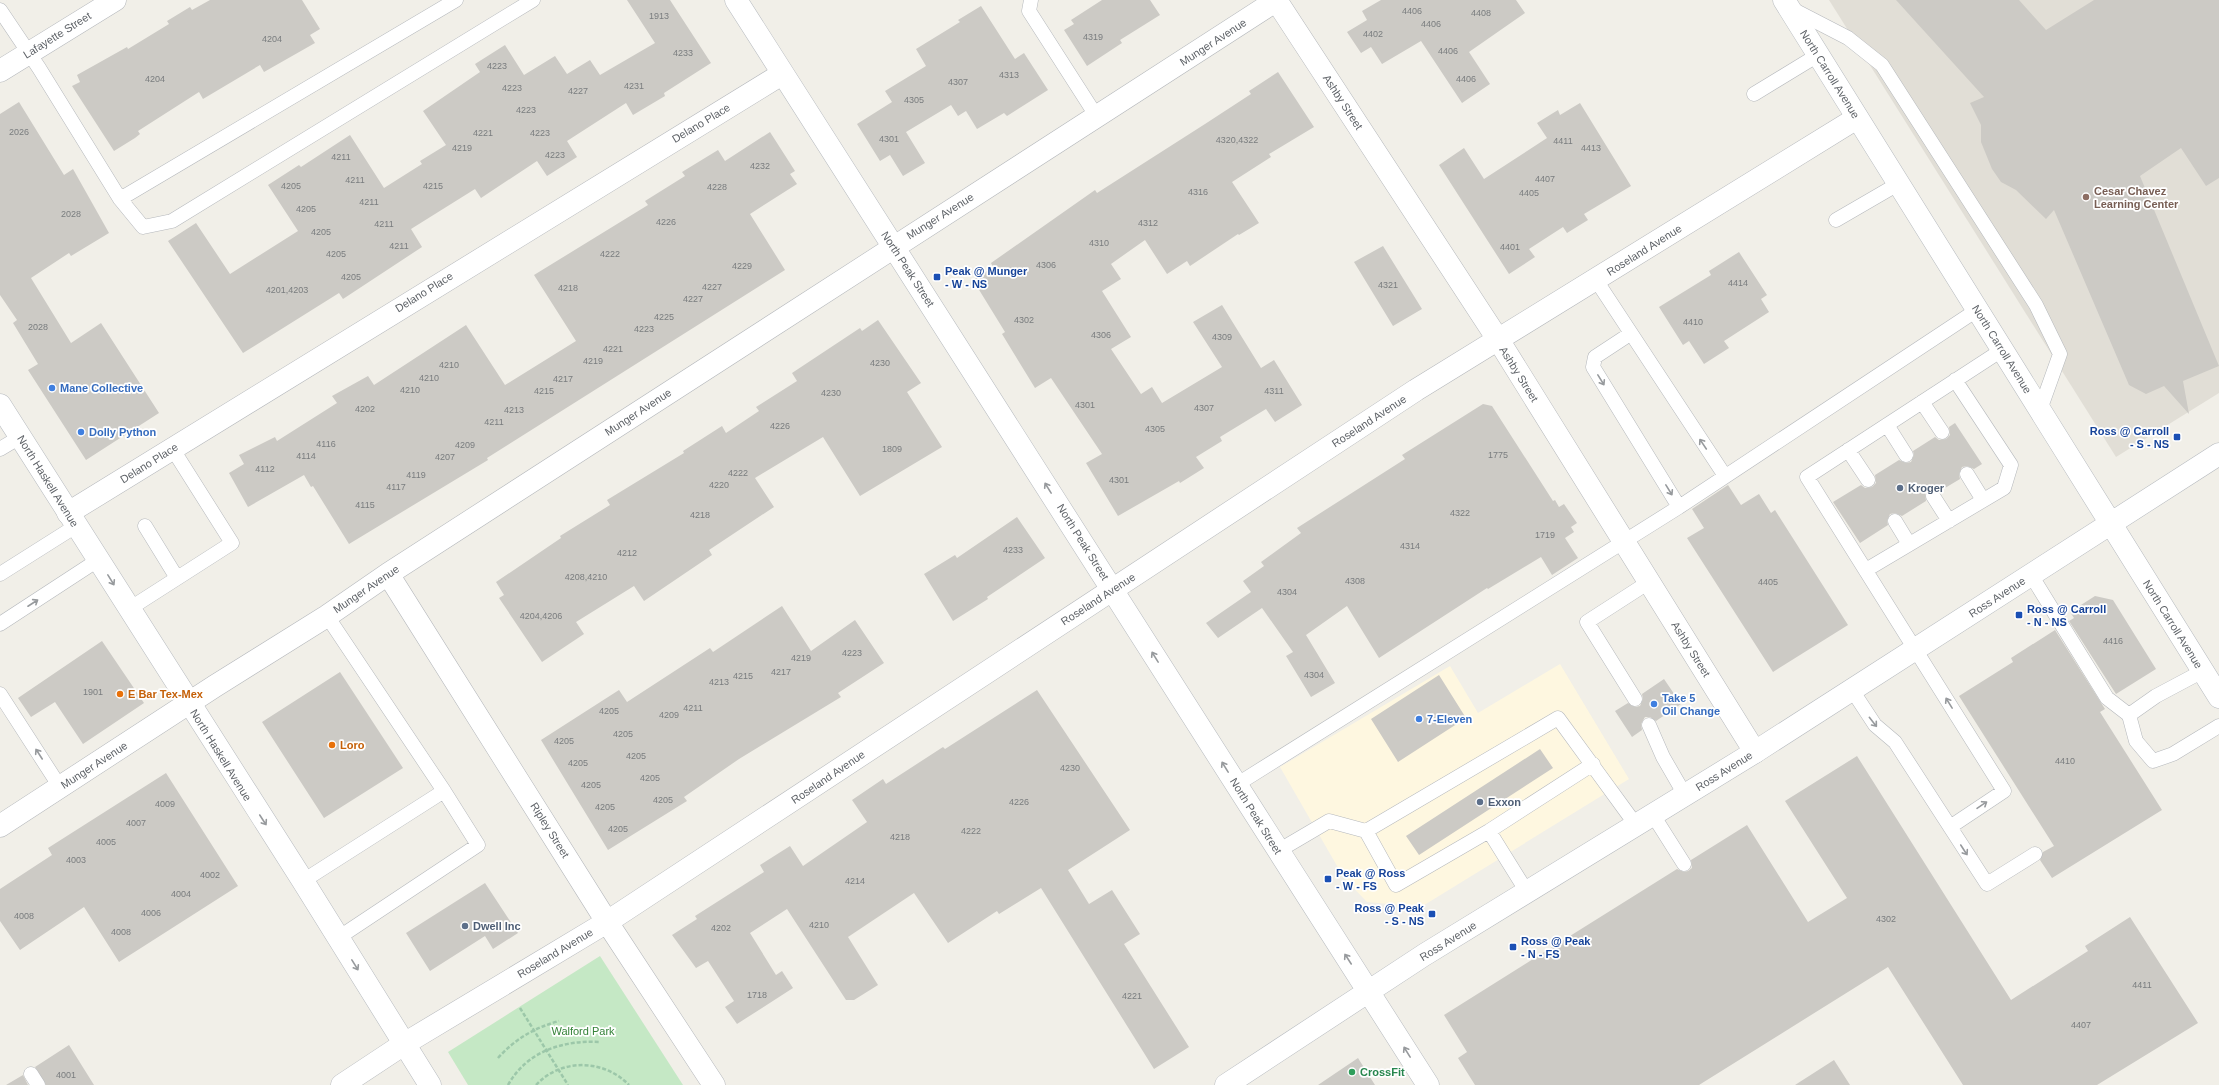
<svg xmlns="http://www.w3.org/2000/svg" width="2219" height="1085" font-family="Helvetica,sans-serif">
<rect width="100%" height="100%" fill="#f1efe8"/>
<!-- commercial -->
<path fill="#fef7e0" d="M1560,664L1629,779L1421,907L1367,902L1344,878L1280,767L1450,666L1478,713Z"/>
<!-- education -->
<path fill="#e1ded6" d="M1829,0H2219V393L2116,457Z"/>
<!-- green -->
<path fill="#c5e8c5" d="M600,956L683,1085H468L448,1052Z"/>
<!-- building -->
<path fill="#cccac5" d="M210,0H302L320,29L310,35L315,43L264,72L260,65L203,99L199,92L138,131L140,134L135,138L114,151L72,86L80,82L77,75L127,47L128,49L169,24L167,21L190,7L192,10Z
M627,0H670L711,63L664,93L665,96L633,115L626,103L567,141L577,157L547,176L537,161L481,198L475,189L411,229L422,247L343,299L339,293L243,353L168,241L196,223L230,274L298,231L268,185L299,165L301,167L350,135L384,188L422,164L420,161L446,145L423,111L480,72L475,64L505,45L524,75L555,56L567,74L590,60L600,75L655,43Z
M1102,0H1150L1160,15L1120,40L1122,43L1087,66L1064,30L1074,24L1071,20Z
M1381,0H1516L1525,13L1469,52L1490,84L1462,103L1421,41L1382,64L1371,47L1361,53L1347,32L1367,20L1362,11Z
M1896,0H2019L2046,30L2094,0H2219V178L2206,186L2181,148L2140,176L2219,366L2183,381L2189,414L2164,386L2146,394L2129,385L2054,210L2046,219L2016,190L2001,182L1992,169L1981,142V125L1970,103L1984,97Z
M981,6L1015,59L1024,53L1048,90L1007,116L1004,113L977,129L966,111L958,116L951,105L906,132L925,163L903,176L890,155L880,161L857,124L892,102L885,91L926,66L916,49L960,22L958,20Z
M1278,72L1314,127L1269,154L1271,157L1232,182L1259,223L1239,235L1238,234L1190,266L1187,261L1167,274L1145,240L1111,264L1121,279L1102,291L1131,337L1111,349L1141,394L1152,387L1162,403L1222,367L1193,322L1222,305L1261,368L1274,360L1302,405L1275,422L1266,409L1220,437L1222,441L1196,457L1204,468L1180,483L1179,481L1118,516L1086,463L1102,454L1051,378L1035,388L1002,334L1005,332L973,280L993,267L991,263L1095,190L1097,193L1205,124L1251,94L1249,91Z
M19,102L64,175L73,169L109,233L71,256L69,253L31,278L71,343L101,323L159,413L86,460L28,370L38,364L13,323L17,320L0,295V114Z
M1580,103L1631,186L1584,214L1588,220L1567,233L1563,227L1529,249L1535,257L1509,274L1439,165L1464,148L1484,179L1547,138L1537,123L1558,110L1560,115Z
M770,132L795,171L790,174L797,184L750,214L785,270L487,458L488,460L349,544L313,486L311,487L304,475L248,507L229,473L244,464L239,455L275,437L277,441L337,403L332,396L368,376L374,385L466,325L505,385L576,341L534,275L648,205L645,201L685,176L682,172L718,150L725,161Z
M1383,246L1422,309L1393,326L1354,262Z
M1739,252L1767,295L1761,299L1769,312L1724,341L1729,348L1704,364L1689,341L1683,345L1659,307L1711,275L1709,271Z
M878,320L921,383L907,392L942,447L860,496L823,437L755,478L774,507L709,550L712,555L644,601L634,586L576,622L584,634L542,662L499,598L504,595L496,582L561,538L560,536L610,505L607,500L684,453L683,451L722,426L726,433L759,411L756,407L797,381L792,373L860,328L862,331Z
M1483,404L1492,406L1553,501L1555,500L1559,507L1564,504L1577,523L1571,527L1574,532L1565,538L1578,558L1552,575L1541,557L1488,589L1487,588L1379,658L1347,606L1306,635L1335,683L1311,697L1286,656L1293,652L1262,608L1218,638L1206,623L1251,592L1243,581L1264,566L1261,562L1301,533L1297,528L1405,459L1402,455Z
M1955,423L1982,464L1974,469L1967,466L1962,467L1959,474L1960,479L1940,491L1937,488L1929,489L1925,492L1926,501L1902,516L1895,513L1890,514L1887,521L1888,525L1860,543L1833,502L1861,485L1865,488L1872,487L1876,483L1875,475L1899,460L1906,463L1911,462L1914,455L1913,451L1935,437L1939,440L1946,439L1950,435L1949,427Z
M1728,485L1741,505L1759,494L1771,513L1775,510L1848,625L1773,672L1687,538L1704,528L1692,509Z
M1017,517L1045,558L987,597L988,599L953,621L924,574L955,555L957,558Z
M2095,596L2113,600L2156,669L2116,694L2069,621L2074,618L2070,612Z
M782,606L811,651L855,620L884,663L838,693L841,697L739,759L684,797L687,801L608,850L541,740L619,690L627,702L710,648L713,652Z
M2055,630L2105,709L2100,712L2162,810L2052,878L2040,860L2043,852L2054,846L1959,696L2013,662L2011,658Z
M102,641L144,703L83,744L55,702L31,717L18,698Z
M340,672L403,768L324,818L262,722Z
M1439,675L1466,718L1398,762L1371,719Z
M1664,679L1681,704L1656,721L1650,717H1645L1641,724L1642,730L1632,737L1615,711L1628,703L1635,707L1640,706L1643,699L1642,694Z
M1037,690L1130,830L1068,870L1089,904L1112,890L1140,934L1124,944L1189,1047L1154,1069L1041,888L999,914L997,911L948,943L914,893L848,937L878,985L854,1000H846L787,909L750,933L776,975L782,971L793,988L737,1024L725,1007L734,1001L708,961L696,968L672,935L697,919L695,916L764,872L760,865L790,846L803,866L867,822L852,800L883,779L886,784L943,747L945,749Z
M1540,749L1553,768L1419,855L1406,836Z
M1857,756L2011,1000L2088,951L2085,946L2130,917L2198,1023L2097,1085H1963L1888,967L1699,1085H1475L1458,1058L1467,1052L1444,1015L1677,869L1684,872L1688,871L1692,868L1691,860L1747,825L1808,922L1847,898L1785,801Z
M166,773L238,886L119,962L84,907L20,950L0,921V889L52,855L48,848Z
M485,883L518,933L493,949L485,936L430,971L406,933Z
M69,1045L94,1085H46L35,1067Z
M1358,1058L1375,1085H1318Z
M1834,1060L1850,1085H1795Z
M23,1075L28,1085H6Z"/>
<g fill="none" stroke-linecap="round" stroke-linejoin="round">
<defs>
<path id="lane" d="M1031,0L1029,11L1097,117
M1790,8L1848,38L1882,65L2036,305L2060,354L2040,410
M0,10L39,68L120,199L143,227L172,221L533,0
M1754,94L1818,55
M120,199L456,0
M1836,220L1898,184
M1596,280L1725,476
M1630,334L1595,357L1593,367L1679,507
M1922,402L1942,432
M1887,425L1906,455
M0,449L20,437
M1848,450L1868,480
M1967,474L1983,500
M1933,496L1949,521
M1895,521L1909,544
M145,526L177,578
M1866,570L2004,488L2011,465L1955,380
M0,574L76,526
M2031,575L2107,698L2129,715
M129,609L232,543L172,448
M327,616L444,791
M0,624L98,560
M2203,671L2156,696L2129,715L2136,741L2153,761L2173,754L2219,726
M1852,690L1875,725L1895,742L1987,884L2035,854
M0,694L60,787
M1635,699L1587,622L1649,582
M1649,725L1663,757L1685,795
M1236,785L1679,507L1977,310
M1653,815L1684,864
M1950,827L2004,791L1807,477L2002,350
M1366,831L1396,885L1489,831L1593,764
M1489,831L1527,892
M1278,851L1329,821L1366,831L1558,718L1636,825
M303,881L444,791L478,845L338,938
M31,1074L38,1085"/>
<path id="street" d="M1276,0L1499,341L1755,752
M0,71L115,0
M68,513L782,74
M388,574L607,922L714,1085
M0,826L215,686L327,616L388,574L1277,0
M342,1085L404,1044L607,922L1416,390L1857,118"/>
<path id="secondary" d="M736,0L1428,1085
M1784,0L2219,697
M0,405L303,881L430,1085
M1226,1085L1424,955L1755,752L2219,454"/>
</defs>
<!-- lane casing -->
<use href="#lane" stroke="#b5b8bc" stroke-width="15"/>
<!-- street casing -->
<use href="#street" stroke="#b5b8bc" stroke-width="23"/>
<!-- secondary casing -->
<use href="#secondary" stroke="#b6babf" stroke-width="23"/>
<!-- path -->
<path stroke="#9cc7a9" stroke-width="2.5" stroke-dasharray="4 2" stroke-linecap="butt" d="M520,1008L568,1085
M498,1058C515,1039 534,1028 559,1021
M508,1085C527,1051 563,1040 600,1042
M536,1085C561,1058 604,1059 629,1085"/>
<!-- lane -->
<use href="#lane" stroke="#fff" stroke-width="14"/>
<!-- street -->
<use href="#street" stroke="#fff" stroke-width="22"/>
<!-- secondary -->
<use href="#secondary" stroke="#fff" stroke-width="22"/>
</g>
<!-- one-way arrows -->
<defs><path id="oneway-shaft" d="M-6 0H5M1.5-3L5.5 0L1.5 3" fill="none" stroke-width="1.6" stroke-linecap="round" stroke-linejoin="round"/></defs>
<g stroke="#979a9d">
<use href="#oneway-shaft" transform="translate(1601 380) rotate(58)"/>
<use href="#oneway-shaft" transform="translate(1703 444) rotate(-124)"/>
<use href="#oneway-shaft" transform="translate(1048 488) rotate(-122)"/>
<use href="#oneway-shaft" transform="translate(1669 490) rotate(58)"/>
<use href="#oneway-shaft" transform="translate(111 580) rotate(58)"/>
<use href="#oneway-shaft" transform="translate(33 603) rotate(-33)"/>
<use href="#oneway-shaft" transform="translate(1155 657) rotate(-122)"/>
<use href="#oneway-shaft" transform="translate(1949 703) rotate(-122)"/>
<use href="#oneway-shaft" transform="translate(1873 722) rotate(52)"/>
<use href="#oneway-shaft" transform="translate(39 754) rotate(-123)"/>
<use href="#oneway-shaft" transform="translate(1225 767) rotate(-122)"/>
<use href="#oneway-shaft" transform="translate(1982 805) rotate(-34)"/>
<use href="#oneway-shaft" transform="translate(263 820) rotate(57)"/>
<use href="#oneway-shaft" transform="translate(1964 850) rotate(57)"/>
<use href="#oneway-shaft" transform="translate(1348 959) rotate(-123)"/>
<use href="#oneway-shaft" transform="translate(355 965) rotate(58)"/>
<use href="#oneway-shaft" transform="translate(1407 1052) rotate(-122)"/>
</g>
<!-- markers -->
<circle fill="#8d6e63" stroke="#fff" stroke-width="1.5" cx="2086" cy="197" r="4"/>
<g fill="#1a4fb4" stroke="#fff" stroke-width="1.5">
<rect x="933" y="273" width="8" height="8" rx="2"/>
<rect x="2173" y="433" width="8" height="8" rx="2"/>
<rect x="2015" y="611" width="8" height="8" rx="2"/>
<rect x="1324" y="875" width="8" height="8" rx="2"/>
<rect x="1428" y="910" width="8" height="8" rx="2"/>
<rect x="1509" y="943" width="8" height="8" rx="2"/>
</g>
<g fill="#3f7fe0" stroke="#fff" stroke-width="1.5">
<circle cx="52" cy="388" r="4"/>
<circle cx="81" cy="432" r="4"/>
<circle cx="1654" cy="704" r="4"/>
<circle cx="1419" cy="719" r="4"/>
</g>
<g fill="#5c6f8a" stroke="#fff" stroke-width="1.5">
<circle cx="1900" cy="488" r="4"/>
<circle cx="1480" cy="802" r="4"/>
<circle cx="465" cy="926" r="4"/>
</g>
<g fill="#e8710a" stroke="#fff" stroke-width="1.5">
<circle cx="120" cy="694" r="4"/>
<circle cx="332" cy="745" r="4"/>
</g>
<circle fill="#2e9e5b" stroke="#fff" stroke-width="1.5" cx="1352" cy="1072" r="4"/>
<g text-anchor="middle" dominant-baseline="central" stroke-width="3.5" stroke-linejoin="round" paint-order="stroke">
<!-- number labels -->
<g font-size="9" fill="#7a7d7f">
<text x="1412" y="11">4406</text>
<text x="1481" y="13">4408</text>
<text x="659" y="16">1913</text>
<text x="1431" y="24">4406</text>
<text x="1373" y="34">4402</text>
<text x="1093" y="37">4319</text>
<text x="272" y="39">4204</text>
<text x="1448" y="51">4406</text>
<text x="683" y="53">4233</text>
<text x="497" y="66">4223</text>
<text x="1009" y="75">4313</text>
<text x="155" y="79">4204</text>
<text x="1466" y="79">4406</text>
<text x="958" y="82">4307</text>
<text x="634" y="86">4231</text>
<text x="512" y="88">4223</text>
<text x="578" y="91">4227</text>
<text x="914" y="100">4305</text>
<text x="526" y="110">4223</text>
<text x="19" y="132">2026</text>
<text x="483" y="133">4221</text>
<text x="540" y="133">4223</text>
<text x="889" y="139">4301</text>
<text x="1237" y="140">4320,4322</text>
<text x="1563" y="141">4411</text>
<text x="462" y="148">4219</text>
<text x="1591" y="148">4413</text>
<text x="555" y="155">4223</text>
<text x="341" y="157">4211</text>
<text x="760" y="166">4232</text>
<text x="1545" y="179">4407</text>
<text x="355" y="180">4211</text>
<text x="291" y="186">4205</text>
<text x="433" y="186">4215</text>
<text x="717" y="187">4228</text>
<text x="1198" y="192">4316</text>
<text x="1529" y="193">4405</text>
<text x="369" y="202">4211</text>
<text x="306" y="209">4205</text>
<text x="71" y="214">2028</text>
<text x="666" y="222">4226</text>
<text x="1148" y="223">4312</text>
<text x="384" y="224">4211</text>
<text x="321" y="232">4205</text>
<text x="1099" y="243">4310</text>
<text x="399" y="246">4211</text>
<text x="1510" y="247">4401</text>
<text x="336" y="254">4205</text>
<text x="610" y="254">4222</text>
<text x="1046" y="265">4306</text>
<text x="742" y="266">4229</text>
<text x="351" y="277">4205</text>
<text x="1738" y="283">4414</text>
<text x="1388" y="285">4321</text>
<text x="712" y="287">4227</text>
<text x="568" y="288">4218</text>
<text x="287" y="290">4201,4203</text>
<text x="693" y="299">4227</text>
<text x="664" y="317">4225</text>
<text x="1024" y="320">4302</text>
<text x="1693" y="322">4410</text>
<text x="38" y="327">2028</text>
<text x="644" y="329">4223</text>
<text x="1101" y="335">4306</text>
<text x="1222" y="337">4309</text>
<text x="613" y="349">4221</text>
<text x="593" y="361">4219</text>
<text x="880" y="363">4230</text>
<text x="449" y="365">4210</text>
<text x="429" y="378">4210</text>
<text x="563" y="379">4217</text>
<text x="410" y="390">4210</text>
<text x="544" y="391">4215</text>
<text x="1274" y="391">4311</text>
<text x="831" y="393">4230</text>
<text x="1085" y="405">4301</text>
<text x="1204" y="408">4307</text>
<text x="365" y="409">4202</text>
<text x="514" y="410">4213</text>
<text x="494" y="422">4211</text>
<text x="780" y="426">4226</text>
<text x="1155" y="429">4305</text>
<text x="326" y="444">4116</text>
<text x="465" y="445">4209</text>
<text x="892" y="449">1809</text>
<text x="1498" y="455">1775</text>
<text x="306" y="456">4114</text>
<text x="445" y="457">4207</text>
<text x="265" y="469">4112</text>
<text x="738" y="473">4222</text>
<text x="416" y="475">4119</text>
<text x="1119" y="480">4301</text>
<text x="719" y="485">4220</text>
<text x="396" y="487">4117</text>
<text x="365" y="505">4115</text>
<text x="1460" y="513">4322</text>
<text x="700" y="515">4218</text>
<text x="1545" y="535">1719</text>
<text x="1410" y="546">4314</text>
<text x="1013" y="550">4233</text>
<text x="627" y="553">4212</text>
<text x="586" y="577">4208,4210</text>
<text x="1355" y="581">4308</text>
<text x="1768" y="582">4405</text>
<text x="1287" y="592">4304</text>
<text x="541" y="616">4204,4206</text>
<text x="2113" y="641">4416</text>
<text x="852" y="653">4223</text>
<text x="801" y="658">4219</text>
<text x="781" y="672">4217</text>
<text x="1314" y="675">4304</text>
<text x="743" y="676">4215</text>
<text x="719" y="682">4213</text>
<text x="93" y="692">1901</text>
<text x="693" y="708">4211</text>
<text x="609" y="711">4205</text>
<text x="669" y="715">4209</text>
<text x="623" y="734">4205</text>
<text x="564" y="741">4205</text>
<text x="636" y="756">4205</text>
<text x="2065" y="761">4410</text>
<text x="578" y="763">4205</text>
<text x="1070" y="768">4230</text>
<text x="650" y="778">4205</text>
<text x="591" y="785">4205</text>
<text x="663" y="800">4205</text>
<text x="1019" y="802">4226</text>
<text x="165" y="804">4009</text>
<text x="605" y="807">4205</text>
<text x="136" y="823">4007</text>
<text x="618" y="829">4205</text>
<text x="971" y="831">4222</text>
<text x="900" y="837">4218</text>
<text x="106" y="842">4005</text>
<text x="76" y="860">4003</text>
<text x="210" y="875">4002</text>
<text x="855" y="881">4214</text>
<text x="181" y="894">4004</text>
<text x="151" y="913">4006</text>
<text x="24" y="916">4008</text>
<text x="1886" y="919">4302</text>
<text x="819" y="925">4210</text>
<text x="721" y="928">4202</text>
<text x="121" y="932">4008</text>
<text x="2142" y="985">4411</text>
<text x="757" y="995">1718</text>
<text x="1132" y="996">4221</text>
<text x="2081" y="1025">4407</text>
<text x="66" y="1075">4001</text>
</g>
<!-- street labels -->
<g font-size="11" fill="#5f6368" stroke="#fff">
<text transform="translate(57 35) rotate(-32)">Lafayette Street</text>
<text transform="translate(1213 42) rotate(-33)">Munger Avenue</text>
<text transform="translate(1830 74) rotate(58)">North Carroll Avenue</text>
<text transform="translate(1343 102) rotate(57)">Ashby Street</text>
<text transform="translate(701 123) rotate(-31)">Delano Place</text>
<text transform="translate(940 216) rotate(-32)">Munger Avenue</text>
<text transform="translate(1644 250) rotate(-32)">Roseland Avenue</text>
<text transform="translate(908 269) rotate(57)">North Peak Street</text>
<text transform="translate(424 292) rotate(-32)">Delano Place</text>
<text transform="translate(2002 349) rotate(58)">North Carroll Avenue</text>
<text transform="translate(1519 374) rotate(58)">Ashby Street</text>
<text transform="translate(638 412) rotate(-33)">Munger Avenue</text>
<text transform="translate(1369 421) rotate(-33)">Roseland Avenue</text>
<text transform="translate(149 463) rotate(-32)">Delano Place</text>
<text transform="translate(48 481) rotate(58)">North Haskell Avenue</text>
<text transform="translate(1083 542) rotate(58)">North Peak Street</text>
<text transform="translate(366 589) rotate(-34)">Munger Avenue</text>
<text transform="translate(1997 597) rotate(-33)">Ross Avenue</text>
<text transform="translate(1098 599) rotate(-33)">Roseland Avenue</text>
<text transform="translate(2173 624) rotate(58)">North Carroll Avenue</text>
<text transform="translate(1691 649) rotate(58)">Ashby Street</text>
<text transform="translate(221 755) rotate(58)">North Haskell Avenue</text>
<text transform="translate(94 765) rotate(-33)">Munger Avenue</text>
<text transform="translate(1724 771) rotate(-32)">Ross Avenue</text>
<text transform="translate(828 777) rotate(-34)">Roseland Avenue</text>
<text transform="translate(1256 816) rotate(58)">North Peak Street</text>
<text transform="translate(550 830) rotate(58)">Ripley Street</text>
<text transform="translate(1448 941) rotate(-32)">Ross Avenue</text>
<text transform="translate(555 953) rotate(-31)">Roseland Avenue</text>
</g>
<!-- education labels -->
<g font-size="11" font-weight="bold" fill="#785e54" stroke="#fff" text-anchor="start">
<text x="2094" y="191">Cesar Chavez<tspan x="2094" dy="13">Learning Center</tspan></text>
</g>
<!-- transit labels -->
<g font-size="11" font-weight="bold" fill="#164399" stroke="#fff" text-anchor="start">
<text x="945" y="271">Peak @ Munger<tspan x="945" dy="13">- W - NS</tspan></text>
<text x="2169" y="431" text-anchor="end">Ross @ Carroll<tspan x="2169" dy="13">- S - NS</tspan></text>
<text x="2027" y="609">Ross @ Carroll<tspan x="2027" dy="13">- N - NS</tspan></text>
<text x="1336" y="873">Peak @ Ross<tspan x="1336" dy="13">- W - FS</tspan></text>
<text x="1424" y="908" text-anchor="end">Ross @ Peak<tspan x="1424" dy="13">- S - NS</tspan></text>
<text x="1521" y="941">Ross @ Peak<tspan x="1521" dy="13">- N - FS</tspan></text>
</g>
<!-- shop labels -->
<g font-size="11" font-weight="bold" fill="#366cbe" stroke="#fff" text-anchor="start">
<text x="60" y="388">Mane Collective</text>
<text x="89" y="432">Dolly Python</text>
<text x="1662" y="698">Take 5<tspan x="1662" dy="13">Oil Change</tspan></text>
<text x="1427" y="719">7-Eleven</text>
</g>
<!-- service labels -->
<g font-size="11" font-weight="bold" fill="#4e5e75" stroke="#fff" text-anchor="start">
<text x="1908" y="488">Kroger</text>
<text x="1488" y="802">Exxon</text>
<text x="473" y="926">Dwell Inc</text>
</g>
<!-- food labels -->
<g font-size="11" font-weight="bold" fill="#c56008" stroke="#fff" text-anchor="start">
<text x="128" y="694">E Bar Tex-Mex</text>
<text x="340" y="745">Loro</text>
</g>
<!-- park labels -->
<g font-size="11" fill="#348238" stroke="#fff">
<text x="583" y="1031">Walford Park</text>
</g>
<!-- leisure labels -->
<g font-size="11" font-weight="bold" fill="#27864d" stroke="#fff" text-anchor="start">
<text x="1360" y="1072">CrossFit</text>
</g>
</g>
</svg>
